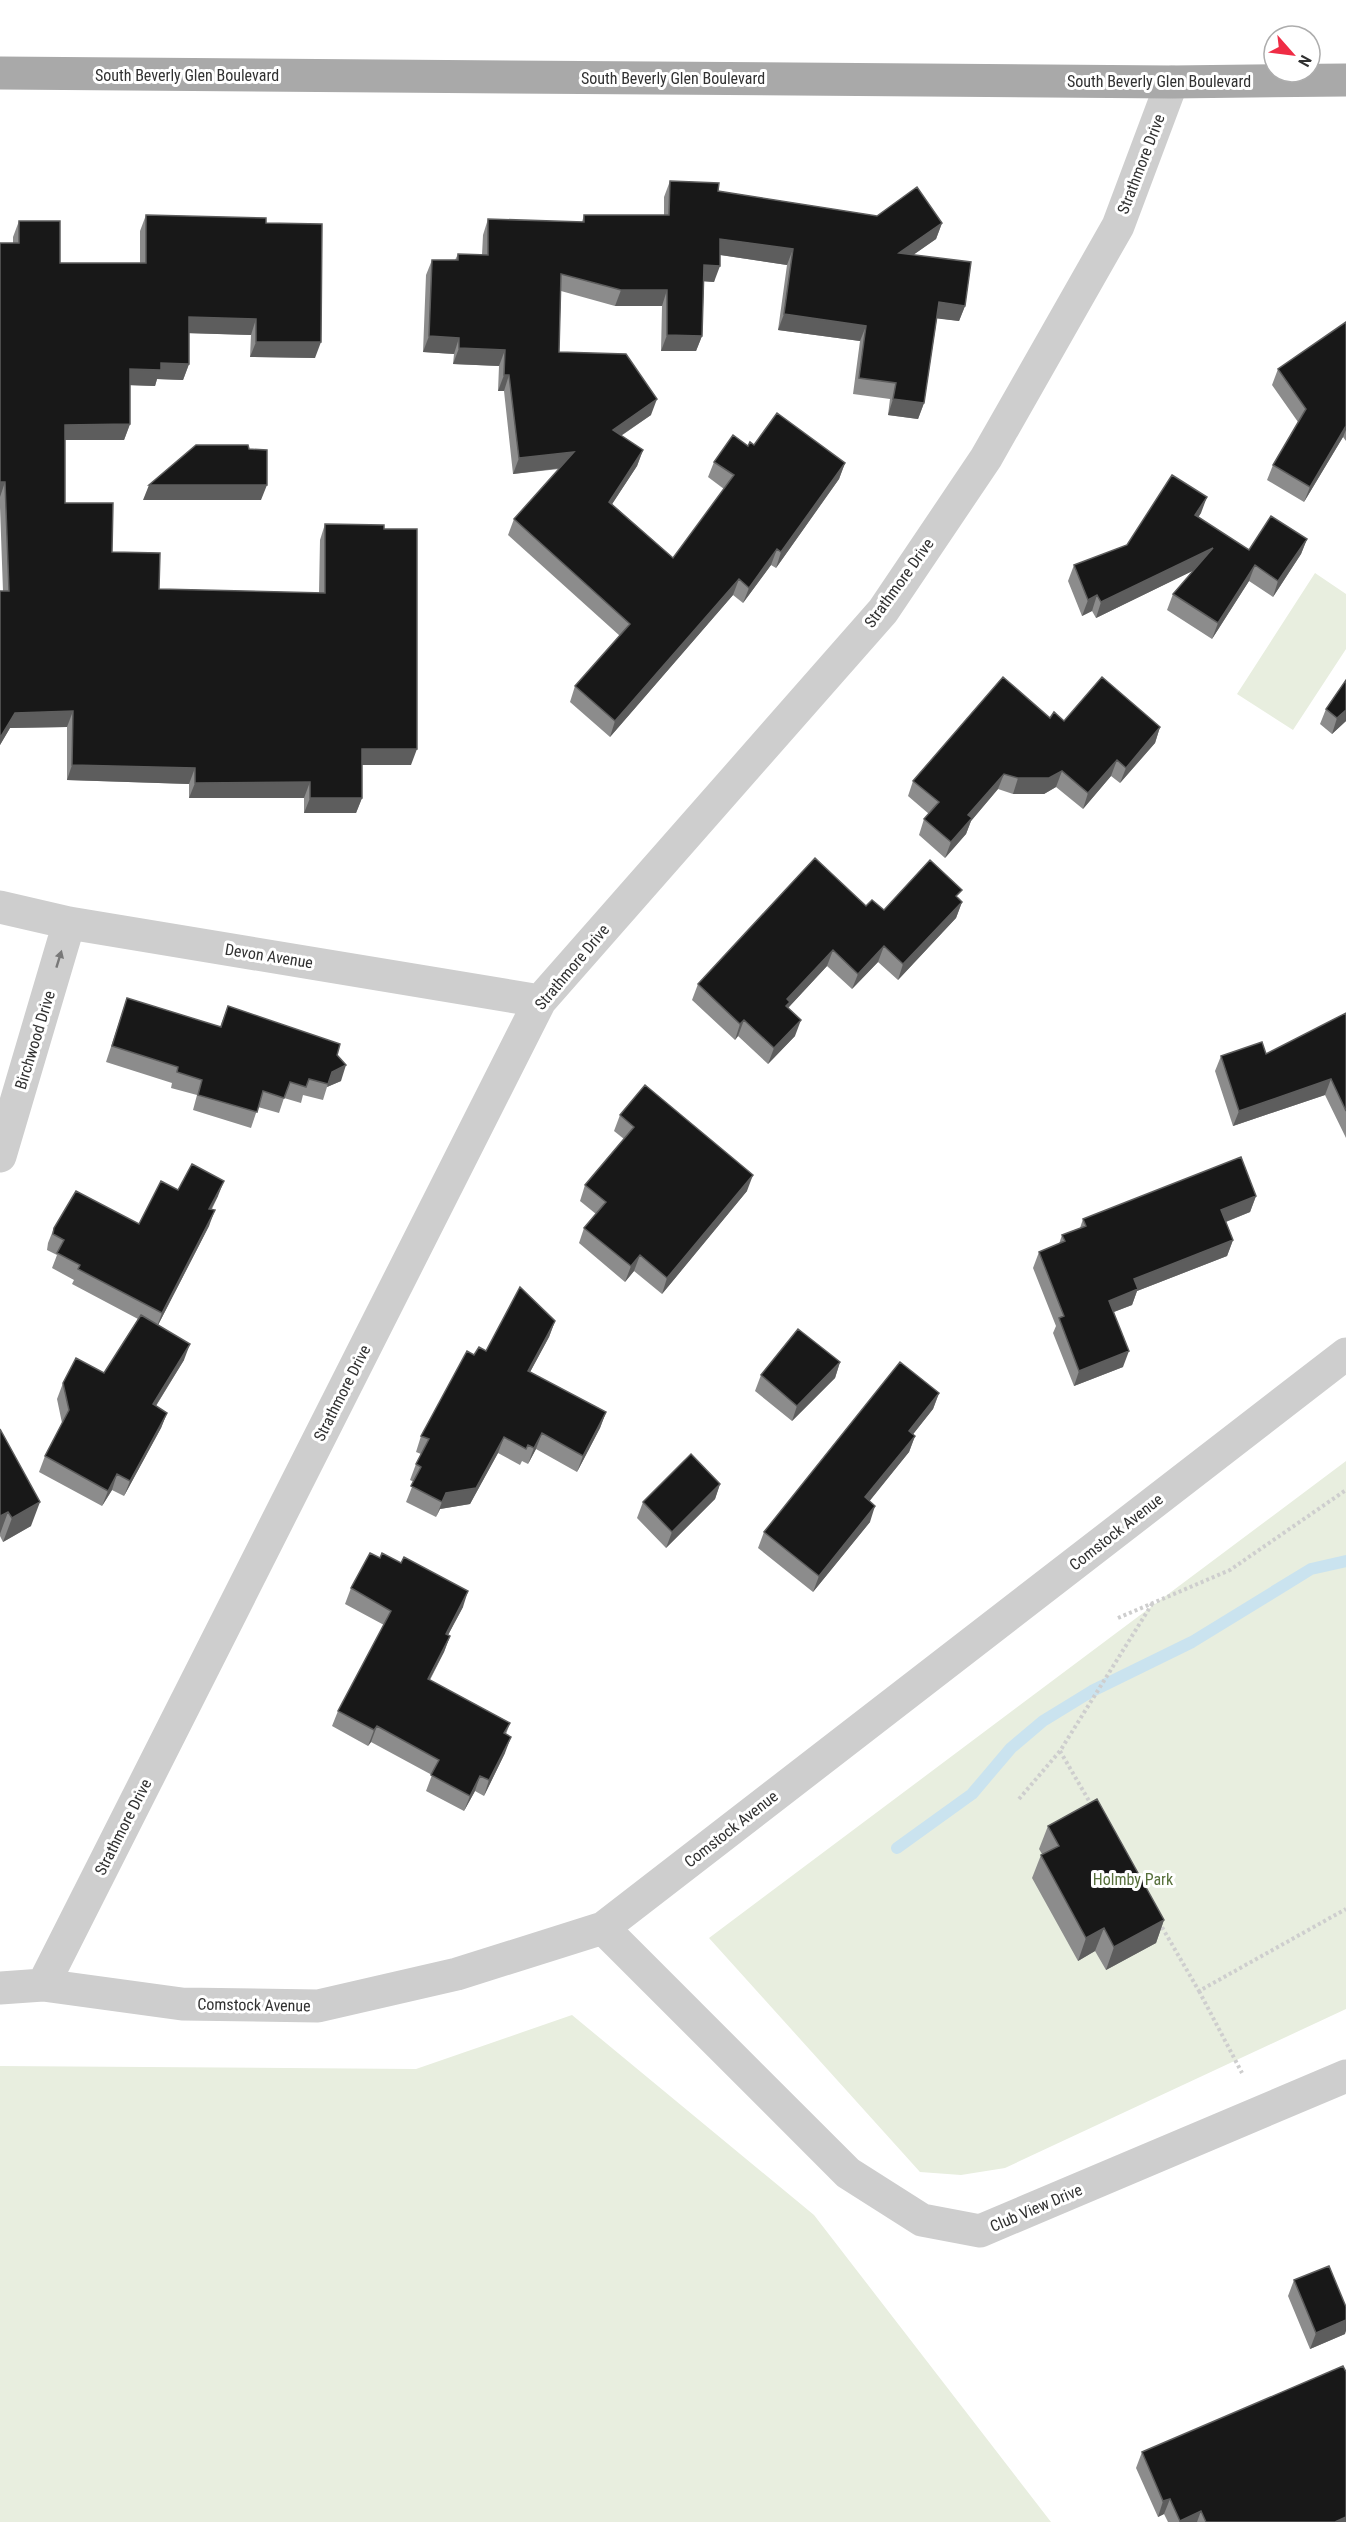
<svg xmlns="http://www.w3.org/2000/svg" width="1346" height="2522" font-family="'Roboto Condensed',sans-serif">
<rect width="100%" height="100%" fill="#fff"/>
<!-- green -->
<path fill="#e8eedf" d="M1315,573L1346,594V649L1293,730L1237,694Z
M1346,1461V2009L1005,2168L961,2175L920,2172L709,1938Z
M572,2015L814,2215L1051,2522H0V2066L416,2069Z"/>
<g fill="none" stroke-linecap="round" stroke-linejoin="round">
<!-- stream -->
<path stroke="#cae3ef" stroke-width="12" d="M897,1848L972,1794L1011,1748L1043,1721L1092,1691L1192,1642L1311,1569L1346,1561"/>
<!-- path -->
<path stroke="#cecece" stroke-width="4" stroke-dasharray="3 3" stroke-linecap="butt" d="M1118,1618L1230,1570L1346,1490
M1060,1751L1092,1806
M1019,1799L1060,1751L1152,1604
M1159,1922L1199,1991L1346,1909
M1199,1991L1242,2073"/>
<!-- minor -->
<path stroke="#cecece" stroke-width="33" d="M0,907L69,923L540,1001
M0,1156L69,923
M603,1928L848,2173L922,2220L980,2231L1346,2076
M43,1985L540,1001L883,611L986,458L1118,226L1172,82
M0,1988L43,1985L182,2004L318,2006L457,1974L603,1928L1346,1354"/>
<!-- major -->
<path stroke="#a9a9a9" stroke-width="33" d="M0,73L1172,82L1346,80"/>
</g>
<!-- wall -->
<path fill="#8c8c8c" d="M670,181L718,191L877,216L942,223L936,239L913,255L965,306L959,321L937,318L924,403L918,419L888,415L890,399L853,394L860,341L778,330L787,265L720,255L714,282L704,281L702,336L696,351H661L662,306H615L561,291L559,352L651,415L621,436L643,450L637,466L612,504L673,558L724,489L708,477L714,462L748,446L754,445L845,463L839,479L776,568L771,565L743,603L733,595L610,737L570,702L575,686L620,636L508,535L514,519L559,469L513,474L504,391H498L499,366L453,364L454,354L423,352L426,275L432,260H455L458,254L482,255L483,235L488,219L582,222L584,215H664V197Z
M146,215L266,223L315,358L250,357L251,335L189,333V364L183,380L157,379L155,386L130,385V424L124,440H65V503L112,552L159,589L319,593L320,540L325,524L384,529L411,765H362V798L356,813H304V798H189V784L67,780V727L10,728L0,745V591H3L0,507V243H13V237L19,221L60,263H140V231Z
M1346,322V441L1343,437L1304,502L1267,480L1273,465L1298,422L1272,385L1278,369Z
M1201,513L1198,517L1249,550L1307,539L1301,554L1273,597L1249,581L1212,639L1167,610L1173,594L1194,570L1096,618L1092,611L1082,616L1068,581L1074,565L1127,545Z
M1346,680V721L1332,734L1320,724L1326,709Z
M1050,718L1064,721L1160,727L1155,743L1120,783L1111,776L1083,809L1056,787L1044,794H1013L998,789L971,821L966,834L945,858L919,835L924,819L929,814L908,796L913,781Z
M958,898L962,902L956,918L898,980L878,962L852,989L827,966L788,1008L795,1036L768,1064L738,1036L735,1040L692,1000L698,984L866,906L884,910Z
M127,998L220,1027L228,1006L337,1055L341,1081L327,1087L323,1100L303,1095L301,1103L284,1098L279,1113L258,1107L251,1128L193,1110L197,1095L171,1088L172,1083L106,1062Z
M1346,1013V1138L1325,1095L1233,1126L1215,1071L1221,1056L1266,1054Z
M620,1115L747,1191L662,1294L634,1271L625,1282L579,1243L584,1228L596,1214L580,1201L585,1185L624,1139L614,1131Z
M178,1190L218,1196L212,1209L209,1226L158,1325L184,1360L156,1406L167,1413L161,1428L124,1496L112,1490L102,1506L39,1472L45,1456L62,1423L57,1399L63,1383L104,1373L138,1319L72,1284L74,1280L52,1268L57,1255L47,1250L48,1243L54,1228L139,1224Z
M1256,1196L1250,1212L1226,1222L1233,1240L1227,1256L1137,1291L1132,1305L1114,1312L1123,1367L1074,1386L1053,1333L1056,1326L1033,1268L1039,1252L1059,1244L1062,1235L1080,1228L1083,1219Z
M555,1321L549,1337L530,1372L606,1412L600,1428L577,1472L536,1449L528,1464L522,1461L520,1465L498,1453L470,1504L440,1509L436,1517L406,1502L414,1482L410,1480L416,1464L421,1454L416,1452L421,1436L474,1355Z
M840,1362L835,1378L792,1421L755,1391L761,1375Z
M939,1393L933,1409L913,1434L915,1436L909,1452L869,1501L870,1522L813,1592L758,1548L764,1532Z
M0,1429L31,1526L3,1542L0,1536Z
M720,1484L715,1499L666,1548L637,1518L643,1502Z
M351,1588L463,1607L448,1635L450,1636L444,1652L430,1680L510,1723L506,1734L505,1753L484,1796L475,1791L464,1811L426,1791L432,1775L371,1742L368,1746L332,1726L338,1711L384,1625L345,1604Z
M1048,1826L1164,1920L1156,1943L1106,1970L1095,1951L1078,1961L1032,1878L1041,1855L1042,1854L1039,1849Z
M1294,2280L1345,2334L1310,2349L1288,2296Z
M1142,2452L1346,2522H1168L1164,2514L1158,2517L1136,2468Z"/>
<!-- shaded-wall -->
<path fill="#5d5d5d" d="M942,223L936,239L893,269L899,253Z
M720,239L793,249L787,265L714,254Z
M704,265L720,266L714,282L698,281Z
M621,290H667L662,306H615Z
M939,302L965,306L959,321L933,318Z
M784,314L866,326L860,341L778,330Z
M189,317L256,319L251,335L183,333Z
M667,335L702,336L696,351H661Z
M429,336L459,338L454,354L423,352Z
M256,342H321L315,358L250,357Z
M459,348L505,350L499,366L453,364Z
M161,363L189,364L183,380L157,379L155,386L125,385L130,369Z
M504,375H509L504,391H498Z
M657,399L651,415L607,445L613,430Z
M893,399L924,403L918,419L888,415Z
M130,424L124,440H60L65,425Z
M1346,426V430L1343,437L1304,502L1310,487Z
M643,450L637,466L603,518L609,502Z
M574,452L569,467L513,474L519,458Z
M845,463L839,479L776,568L781,552Z
M0,482H5L0,497Z
M149,485H267L261,500H143Z
M1207,497L1201,513L1189,531L1195,515Z
M1307,539L1301,554L1273,597L1278,581Z
M1213,548L1207,564L1096,618L1101,602Z
M777,549L771,565L743,603L749,588Z
M1255,565L1249,581L1212,639L1218,623Z
M739,579L733,595L610,737L615,721Z
M1097,595L1092,611L1082,616L1088,600Z
M1346,710V721L1332,734L1337,718Z
M73,711L67,727L10,728L0,745V738L15,713Z
M1160,727L1155,743L1120,783L1126,768Z
M362,749H417L411,765H356Z
M1117,760L1111,776L1083,809L1088,793Z
M72,765L195,768L189,784L67,780Z
M1062,771L1056,787L1044,794H1013L1018,778Z
M1004,774L998,789L971,821L966,834L945,858L951,842L968,815Z
M310,782L304,798H189L195,783Z
M310,798H362L356,813H304Z
M962,902L956,918L898,980L903,964Z
M884,946L878,962L852,989L858,974Z
M833,950L827,966L788,1008L785,1018L787,999Z
M744,1020L738,1036L735,1040L740,1024Z
M801,1020L795,1036L768,1064L774,1048Z
M346,1065L341,1081L327,1087L332,1072Z
M1331,1079L1325,1095L1233,1126L1239,1111Z
M753,1175L747,1191L662,1294L667,1278Z
M224,1181L218,1196L203,1224L209,1209Z
M1256,1196L1250,1212L1215,1226L1221,1210Z
M215,1210L209,1226L156,1329L162,1313Z
M1233,1240L1227,1256L1137,1291L1132,1305L1103,1316L1109,1301L1134,1279Z
M640,1255L634,1271L625,1282L631,1266Z
M555,1321L549,1337L522,1387L528,1371Z
M190,1344L184,1360L147,1420L153,1404Z
M1129,1351L1123,1367L1074,1386L1079,1371Z
M840,1362L835,1378L792,1421L797,1406Z
M939,1393L933,1409L903,1447L909,1431Z
M606,1412L600,1428L577,1472L583,1456Z
M167,1413L161,1428L124,1496L130,1481Z
M542,1433L536,1449L528,1464L534,1448Z
M915,1436L909,1452L860,1513L865,1497Z
M504,1437L498,1453L470,1504L440,1509L436,1517L442,1502L446,1493Z
M117,1474L112,1490L102,1506L108,1491Z
M720,1484L715,1499L666,1548L672,1532Z
M40,1502L31,1526L3,1542L12,1518Z
M875,1506L870,1522L813,1592L819,1576Z
M8,1512L0,1534V1516Z
M468,1591L463,1607L440,1650L446,1634Z
M450,1636L444,1652L422,1694L428,1679Z
M377,1726L371,1742L368,1746L374,1730Z
M511,1737L505,1753L484,1796L489,1780Z
M480,1776L475,1791L464,1811L470,1796Z
M1164,1920L1156,1943L1106,1970L1114,1947Z
M1104,1928L1095,1951L1078,1961L1086,1938Z
M1346,2320V2331L1345,2334L1310,2349L1316,2333Z
M1170,2499L1164,2514L1158,2517L1163,2501Z
M1201,2511L1197,2522H1179L1180,2521Z
M1346,2517V2522H1335Z"/>
<!-- building -->
<path fill="#181818" stroke="#5d5d5d" stroke-width="1.5" d="M670,181L719,183L718,191L877,216L917,187L942,223L899,253L971,262L965,306L939,302L924,403L893,399L896,383L859,378L866,326L784,314L793,249L720,239V266L704,265L702,336L667,335V290H621L561,274L559,352L626,354L657,399L613,430L643,450L609,502L673,558L734,475L714,462L733,435L748,446L750,442L754,445L777,413L845,463L781,552L777,549L749,588L739,579L615,721L575,686L630,624L514,519L574,452L519,458L509,375H504L505,350L459,348V338L429,336L432,260H458V254L488,255V219L584,222V215H669Z
M146,215L266,218V223L322,224L321,342H256V319L189,317V364L161,363V370L130,369V424L65,425V503H113L112,552L160,553L159,589L325,593V524L384,525V529H417V749H362V798H310V782L195,783V768L72,765L73,711L15,713L0,738V591H9L5,482H0V243H19V221H60V263H146Z
M1346,322V426L1310,487L1273,465L1306,409L1278,369Z
M196,445H248L249,449L267,450V485H149Z
M1172,475L1207,497L1195,515L1249,550L1271,516L1307,539L1278,581L1255,565L1218,623L1173,594L1213,548L1101,602L1097,595L1088,600L1074,565L1127,545Z
M1003,677L1050,718L1054,712L1064,721L1102,677L1160,727L1126,768L1117,760L1088,793L1062,771L1049,778H1018L1004,774L968,815L972,818L951,842L924,819L939,802L913,781Z
M1346,680V710L1337,718L1326,709Z
M815,858L866,906L872,900L884,910L930,860L962,890L956,896L962,902L903,964L884,946L858,974L833,950L787,999L790,1002L786,1006L801,1020L774,1048L744,1020L740,1024L698,984Z
M127,998L221,1027L228,1006L340,1044L337,1055L346,1065L332,1072L328,1084L309,1079L306,1087L290,1082L284,1098L263,1091L257,1112L198,1095L202,1080L177,1072L178,1067L112,1046Z
M1346,1013V1111L1331,1079L1239,1111L1221,1056L1262,1042L1266,1054Z
M645,1085L753,1175L667,1278L640,1255L631,1266L584,1228L606,1202L585,1185L634,1127L620,1115Z
M1241,1157L1256,1196L1221,1210L1233,1240L1134,1279L1138,1289L1109,1301L1129,1351L1079,1371L1059,1318L1064,1316L1039,1252L1065,1241L1062,1235L1086,1226L1083,1219Z
M192,1164L224,1181L209,1209L215,1210L162,1313L78,1269L80,1265L57,1253L64,1240L53,1234L54,1228L76,1191L139,1224L161,1181L178,1190Z
M520,1287L555,1321L528,1371L606,1412L583,1456L542,1433L534,1448L528,1445L526,1449L504,1437L476,1488L446,1493L442,1502L411,1486L421,1467L416,1464L429,1439L421,1436L467,1351L474,1355L479,1347L486,1351Z
M141,1315L190,1344L153,1404L167,1413L130,1481L117,1474L108,1491L45,1456L69,1410L63,1383L76,1358L104,1373Z
M798,1329L840,1362L797,1406L761,1375Z
M900,1362L939,1393L909,1431L915,1436L865,1497L875,1506L819,1576L764,1532Z
M0,1429L40,1502L12,1518L8,1512L0,1516Z
M691,1454L720,1484L672,1532L643,1502Z
M370,1553L380,1558L382,1553L401,1563L404,1557L468,1591L446,1634L450,1636L428,1679L510,1723L504,1733L511,1737L489,1780L480,1776L470,1796L431,1775L439,1760L377,1726L374,1730L338,1711L391,1611L351,1588Z
M1097,1799L1164,1920L1114,1947L1104,1928L1086,1938L1041,1855L1059,1846L1048,1826Z
M1329,2266L1346,2307V2320L1316,2333L1294,2280Z
M1343,2366L1346,2372V2517L1335,2522H1206L1201,2511L1180,2521L1170,2499L1163,2501L1142,2452Z"/>
<!-- one-way arrows -->
<defs><path id="oneway-solid" d="M-6-.8H1V-3.2L6.5 0L1 3.2V.8H-6Z" transform="scale(1.5)"/></defs>
<use fill="#787878" href="#oneway-solid" transform="translate(59 959) rotate(-73)"/>
<g text-anchor="middle" dominant-baseline="central" stroke-width="6" stroke-linejoin="round" paint-order="stroke">
<!-- street labels -->
<g font-size="16" fill="#313131" stroke="#fff">
<text x="187" y="75">South Beverly Glen Boulevard</text>
<text x="673" y="78">South Beverly Glen Boulevard</text>
<text x="1159" y="81">South Beverly Glen Boulevard</text>
<text transform="translate(1141 164) rotate(-69)">Strathmore Drive</text>
<text transform="translate(899 583) rotate(-54)">Strathmore Drive</text>
<text transform="translate(269 956) rotate(9)">Devon Avenue</text>
<text transform="translate(572 967) rotate(-50)">Strathmore Drive</text>
<text transform="translate(35 1040) rotate(-73)">Birchwood Drive</text>
<text transform="translate(342 1393) rotate(-63)">Strathmore Drive</text>
<text transform="translate(1116 1532) rotate(-38)">Comstock Avenue</text>
<text transform="translate(123 1827) rotate(-63)">Strathmore Drive</text>
<text transform="translate(731 1829) rotate(-38)">Comstock Avenue</text>
<text transform="translate(254 2005) rotate(1)">Comstock Avenue</text>
<text transform="translate(1036 2208) rotate(-23)">Club View Drive</text>
</g>
<!-- park labels -->
<g font-size="16" fill="#57703b" stroke="#fff">
<text x="1133" y="1879">Holmby Park</text>
</g>
</g>
<!-- north arrow -->
<g transform="translate(1292 54) rotate(118)"><circle r="28" fill="#ffffff" stroke="#adadad" stroke-width="1.5"/>
<path d="M0-4.5L10 22L0 15L-10 22Z" fill="#ef2c45"/>
<text y="-9" font-size="16" font-weight="bold" text-anchor="middle" fill="#313131">N</text>
</g>
</svg>
